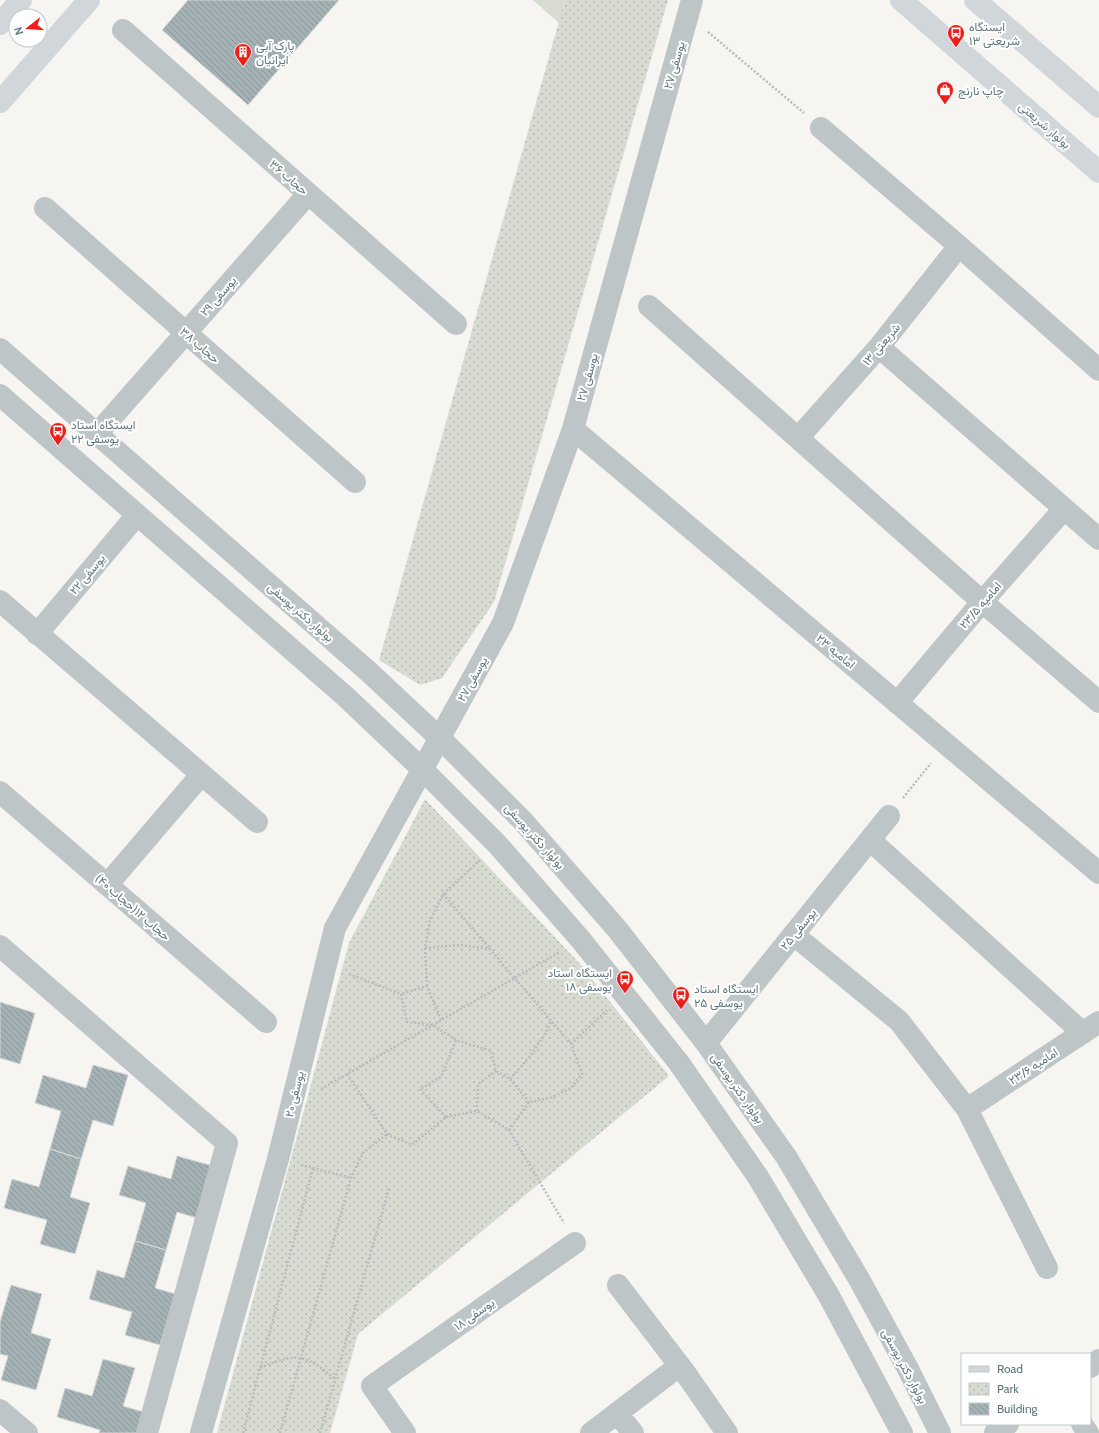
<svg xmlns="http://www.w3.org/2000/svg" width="1099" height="1433" font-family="Cabin,Vazirmatn,sans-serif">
<defs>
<pattern id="park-dots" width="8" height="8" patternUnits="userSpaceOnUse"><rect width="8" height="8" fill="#d7dbd1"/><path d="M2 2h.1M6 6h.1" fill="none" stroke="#b2b6af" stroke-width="1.8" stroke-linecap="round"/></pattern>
<pattern id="building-back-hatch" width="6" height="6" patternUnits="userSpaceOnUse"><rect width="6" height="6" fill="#a5b2b5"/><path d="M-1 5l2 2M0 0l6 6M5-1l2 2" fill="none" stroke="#8a9698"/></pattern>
</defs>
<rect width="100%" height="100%" fill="#f6f5f2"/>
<!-- green -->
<path fill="#d7dbd1" d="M533,0H565L559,23Z"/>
<!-- park -->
<path fill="url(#park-dots)" d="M565,0H668L494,602L442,678L420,685L379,660Z
M425,799L580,964L669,1076L358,1334L330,1433H217L349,943Z"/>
<!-- building -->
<path fill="url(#building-back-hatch)" stroke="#d7d7d5" d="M188,0H339L248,105L162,30Z
M0,1002L35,1013L20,1064L0,1058Z
M93,1065L128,1075L113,1126L93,1120L81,1159L50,1149L61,1111L35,1103L43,1075L86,1088Z
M50,1149L81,1159L70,1197L90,1203L75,1254L40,1244L47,1220L4,1208L12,1179L39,1187Z
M177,1156L213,1166L197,1218L177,1212L166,1250L135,1241L146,1203L119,1195L128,1166L171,1179Z
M135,1241L166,1250L155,1288L175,1294L160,1345L125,1335L132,1312L89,1299L97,1270L124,1278Z
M11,1285L42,1294L31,1333L51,1339L36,1390L1,1380L8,1356L0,1354V1322Z
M103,1359L135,1368L123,1406L143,1412L137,1433H99L100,1430L57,1417L65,1388L92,1396Z"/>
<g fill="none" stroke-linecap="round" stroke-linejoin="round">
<!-- path -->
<path stroke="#b8bdbe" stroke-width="2.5" stroke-dasharray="2 2" stroke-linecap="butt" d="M708,32L804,113
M903,798L931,763
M443,894L571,1044L582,1074L571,1088L550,1098L529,1102L509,1130
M425,948L460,945L491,949
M349,974L401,994
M427,986L425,948L430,921L443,894L480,860
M441,1020L427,986L401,994L407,1022L433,1025L456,1040L491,1051L496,1071L510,1079L529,1102
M571,1044L607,1010
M347,1074L387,1134L412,1145L446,1117L477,1111L509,1130L564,1223
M510,1079C526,1061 542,1043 551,1021
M321,1089L560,952
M477,1111L478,1084L496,1071
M446,1117L420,1089L441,1077L456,1040
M301,1165L351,1178
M260,1368C297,1352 305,1354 335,1379
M243,1433L313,1168
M280,1433L351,1178L363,1153L387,1134
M320,1433L389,1188"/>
<!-- minor -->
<path stroke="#bec5c7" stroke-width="22" d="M123,30L456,324
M821,128L959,246L1099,370
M45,208L355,482
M649,306L978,598L1099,702
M879,347L1099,539
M0,349L369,672L447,745L522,820L617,929L706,1043L787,1158L859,1279L908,1369L940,1433
M0,395L346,697L423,770L497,844L581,940L679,1063L758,1177L829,1296L902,1433
M573,429L1099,873
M97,434L308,194
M798,438L879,347L959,246
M0,601L257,822
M37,634L137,515
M897,703L982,602L1064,509
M0,792L266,1022
M870,840L1083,1033
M107,885L201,775
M794,935L899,1021L967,1109L1047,1268
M0,946L227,1143L147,1433
M706,1043L889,816
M967,1109L1099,1022
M618,1285L686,1374L727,1433
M1090,1367L1099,1360
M0,1410L27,1433
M617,1413L633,1433
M1082,1424L1088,1433
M201,1433L278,1159L335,928L503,623L573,429L692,0
M405,1433L372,1386L575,1243
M591,1433L679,1366
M995,1433L1008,1424"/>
<!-- major -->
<path stroke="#d0d6d9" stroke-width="22" d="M901,0L1099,172
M975,0L1099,107
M0,24L21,0
M0,102L89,0"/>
</g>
<!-- icons -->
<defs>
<symbol id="bus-pin" viewBox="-11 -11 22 30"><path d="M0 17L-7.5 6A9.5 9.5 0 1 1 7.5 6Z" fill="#ed1f1b" stroke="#fff"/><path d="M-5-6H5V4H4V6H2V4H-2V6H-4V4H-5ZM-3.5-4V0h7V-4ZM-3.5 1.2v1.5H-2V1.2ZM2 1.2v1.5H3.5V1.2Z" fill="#fff"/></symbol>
<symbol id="building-pin" viewBox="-11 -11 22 30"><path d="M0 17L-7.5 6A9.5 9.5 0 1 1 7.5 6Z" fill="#ed1f1b" stroke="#fff"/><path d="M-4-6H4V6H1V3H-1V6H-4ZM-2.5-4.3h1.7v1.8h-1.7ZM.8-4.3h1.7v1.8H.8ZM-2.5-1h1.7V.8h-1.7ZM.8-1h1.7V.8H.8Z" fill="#fff"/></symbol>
<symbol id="shop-pin" viewBox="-11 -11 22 30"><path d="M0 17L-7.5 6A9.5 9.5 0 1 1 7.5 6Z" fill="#ed1f1b" stroke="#fff"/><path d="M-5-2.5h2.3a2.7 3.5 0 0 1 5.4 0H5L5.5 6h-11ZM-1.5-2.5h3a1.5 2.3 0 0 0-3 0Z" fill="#fff"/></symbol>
</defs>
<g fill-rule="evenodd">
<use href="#bus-pin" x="946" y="23" width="20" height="27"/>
<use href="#building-pin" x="233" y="42" width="20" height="27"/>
<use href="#shop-pin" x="935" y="80" width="20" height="27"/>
<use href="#bus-pin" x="48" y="421" width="20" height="27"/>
<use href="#bus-pin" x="615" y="969" width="20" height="27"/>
<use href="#bus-pin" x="671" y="985" width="20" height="27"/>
</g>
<g text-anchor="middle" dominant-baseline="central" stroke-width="4" stroke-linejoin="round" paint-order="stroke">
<!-- poi labels -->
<g font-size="12" fill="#5f787f" stroke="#fff" text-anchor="start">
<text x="969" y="26">ایستگاه<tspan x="969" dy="14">شریعتی ۱۳</tspan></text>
<text x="256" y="45">پارک آبی<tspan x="256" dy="14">ایرانیان</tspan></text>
<text x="958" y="90">چاپ نارنج</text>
<text x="71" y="424">ایستگاه استاد<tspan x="71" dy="14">یوسفی ۲۲</tspan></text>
<text x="612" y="972" text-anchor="end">ایستگاه استاد<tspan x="612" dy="14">یوسفی ۱۸</tspan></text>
<text x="694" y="988">ایستگاه استاد<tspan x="694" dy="14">یوسفی ۲۵</tspan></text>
</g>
<!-- street labels -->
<g font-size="12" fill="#5f787f" stroke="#fff">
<text transform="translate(674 65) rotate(-74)">یوسفی ۲۷</text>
<text transform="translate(1045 125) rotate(41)">بولوار شریعتی</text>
<text transform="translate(289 177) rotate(41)">حجاب ۳۶</text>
<text transform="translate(218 296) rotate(-49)">یوسفی ۲۹</text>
<text transform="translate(881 344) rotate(-50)">شریعتی ۱۳</text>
<text transform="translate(200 345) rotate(41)">حجاب ۳۸</text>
<text transform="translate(587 377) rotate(-74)">یوسفی ۲۷</text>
<text transform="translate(87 574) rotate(-50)">یوسفی ۲۲</text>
<text transform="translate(980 605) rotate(-49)">امامیه ۲۳/۵</text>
<text transform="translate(301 612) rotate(41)">بولوار دکتر یوسفی</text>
<text transform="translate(836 651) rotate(40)">امامیه ۲۳</text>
<text transform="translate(472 679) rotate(-61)">یوسفی ۲۷</text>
<text transform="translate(535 836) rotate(48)">بولوار دکتر یوسفی</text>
<text transform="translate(133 907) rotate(41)">حجاب ۱۲(حجاب ۴۰)</text>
<text transform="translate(798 929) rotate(-51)">یوسفی ۲۵</text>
<text transform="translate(1033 1066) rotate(-33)">امامیه ۲۳/۶</text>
<text transform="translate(738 1088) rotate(55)">بولوار دکتر یوسفی</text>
<text transform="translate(294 1094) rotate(-76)">یوسفی ۲۰</text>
<text transform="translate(474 1314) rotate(-35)">یوسفی ۱۸</text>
<text transform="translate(905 1366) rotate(62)">بولوار دکتر یوسفی</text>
</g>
</g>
<!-- legend -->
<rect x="961" y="1353" width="130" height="72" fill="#ffffff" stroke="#bfc9cc"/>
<rect x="969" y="1366" width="20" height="6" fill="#d0d6d9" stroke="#bfc9cc"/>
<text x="997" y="1373" font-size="12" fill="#5f787f">Road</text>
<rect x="969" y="1383" width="20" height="12" fill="url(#park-dots)" stroke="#bfc9cc"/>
<text x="997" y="1393" font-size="12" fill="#5f787f">Park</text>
<rect x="969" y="1403" width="20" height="12" fill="url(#building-back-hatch)" stroke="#bfc9cc"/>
<text x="997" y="1413" font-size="12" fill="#5f787f">Building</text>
<!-- north arrow -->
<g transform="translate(28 28) rotate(253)"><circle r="19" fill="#ffffff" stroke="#bfc9cc"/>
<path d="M0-3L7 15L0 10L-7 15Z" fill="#ed1f1b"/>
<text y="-6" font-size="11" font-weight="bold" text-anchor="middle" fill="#5f787f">N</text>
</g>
</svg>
